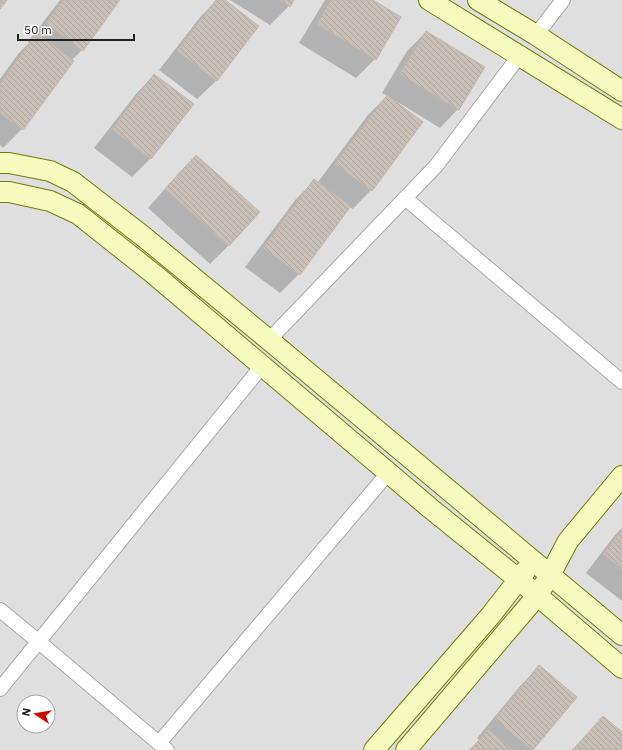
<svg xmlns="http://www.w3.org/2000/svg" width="622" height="750" font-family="'IBM Plex Sans',sans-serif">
<defs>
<pattern id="building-back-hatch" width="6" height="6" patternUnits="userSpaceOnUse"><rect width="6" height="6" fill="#c7bfb8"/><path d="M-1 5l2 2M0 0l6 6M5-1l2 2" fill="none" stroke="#aba49e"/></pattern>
</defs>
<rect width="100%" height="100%" fill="#f2efe9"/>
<!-- residential -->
<path fill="#e0dfdf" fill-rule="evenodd" d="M0,0H622V750H0ZM24,702H48V726H24Z"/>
<!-- shadow -->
<path fill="#0003" d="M60,0H119L82,50L72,60L22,129L3,148L0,145V79L19,53L29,43L28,42Z
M217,0H223L257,26L216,81L197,99L159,70L201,16Z
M230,0H292L289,6L270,25Z
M325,0H371L375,59L356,78L299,43Z
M426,32L458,109L440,128L396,101L395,102L422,122L371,190L353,209L349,207L299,274L280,293L245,267L296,199L315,180L318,182L368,115L387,96L382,93L407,51Z
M154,75L150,159L132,177L94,148L136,94Z
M196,156L229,245L210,264L148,208L177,175Z
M622,528V601L586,573L615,535Z
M539,667L576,698L532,750H469L479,740L477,738L521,685Z
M603,717L622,734V750H572L585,736Z"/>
<!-- building -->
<path fill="url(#building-back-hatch)" stroke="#c4b6ab" d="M0,0H7L0,9Z
M63,0H120L83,51L46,23Z
M216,0H225L259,26L217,81L177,51Z
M279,0H294L290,7Z
M331,0H373L401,17L376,60L317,24Z
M426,31L485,67L459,110L400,74Z
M37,33L74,61L23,130L0,113V84Z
M154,74L194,104L151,159L112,129Z
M387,95L423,122L372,191L335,164Z
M196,155L260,212L229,246L165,189Z
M314,179L351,206L300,275L263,248Z
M622,530V569L603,554Z
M539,665L577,697L533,750H532L495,719Z
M603,716L622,732V750H573Z
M488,729L512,750H471Z"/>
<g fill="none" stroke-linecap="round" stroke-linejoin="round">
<defs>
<path id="street" d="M536,35L563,0
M405,198L622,382
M269,340L436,166L520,55
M0,610L39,642L167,750
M0,689L262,366
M159,743L389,472"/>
<path id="secondary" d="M429,0L622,119
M478,0L536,35L622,91
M0,163H9L50,171L73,182L144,237L269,340L622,635
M0,192H9L50,201L78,214L155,275L430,508L518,579L622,668
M374,750L491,615L526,570
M406,750L537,596L550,575L568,541L622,476"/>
</defs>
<!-- street casing -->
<use href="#street" stroke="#a9a9a9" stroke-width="16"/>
<!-- secondary casing -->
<use href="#secondary" stroke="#707d05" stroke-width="22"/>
<!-- street -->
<use href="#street" stroke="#fff" stroke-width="14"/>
<!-- secondary -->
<use href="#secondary" stroke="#f7fabf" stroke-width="20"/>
</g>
<!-- north arrow -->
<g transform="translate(36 714) rotate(282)"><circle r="19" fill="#ffffff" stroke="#a7a7a7"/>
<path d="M0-3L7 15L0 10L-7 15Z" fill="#d40000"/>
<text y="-6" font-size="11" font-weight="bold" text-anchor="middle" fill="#222222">N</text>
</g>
<!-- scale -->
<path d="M18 34v6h116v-6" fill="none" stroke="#222222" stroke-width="2"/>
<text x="24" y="34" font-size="12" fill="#222222" stroke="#ffffff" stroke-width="3" paint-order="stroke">50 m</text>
</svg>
